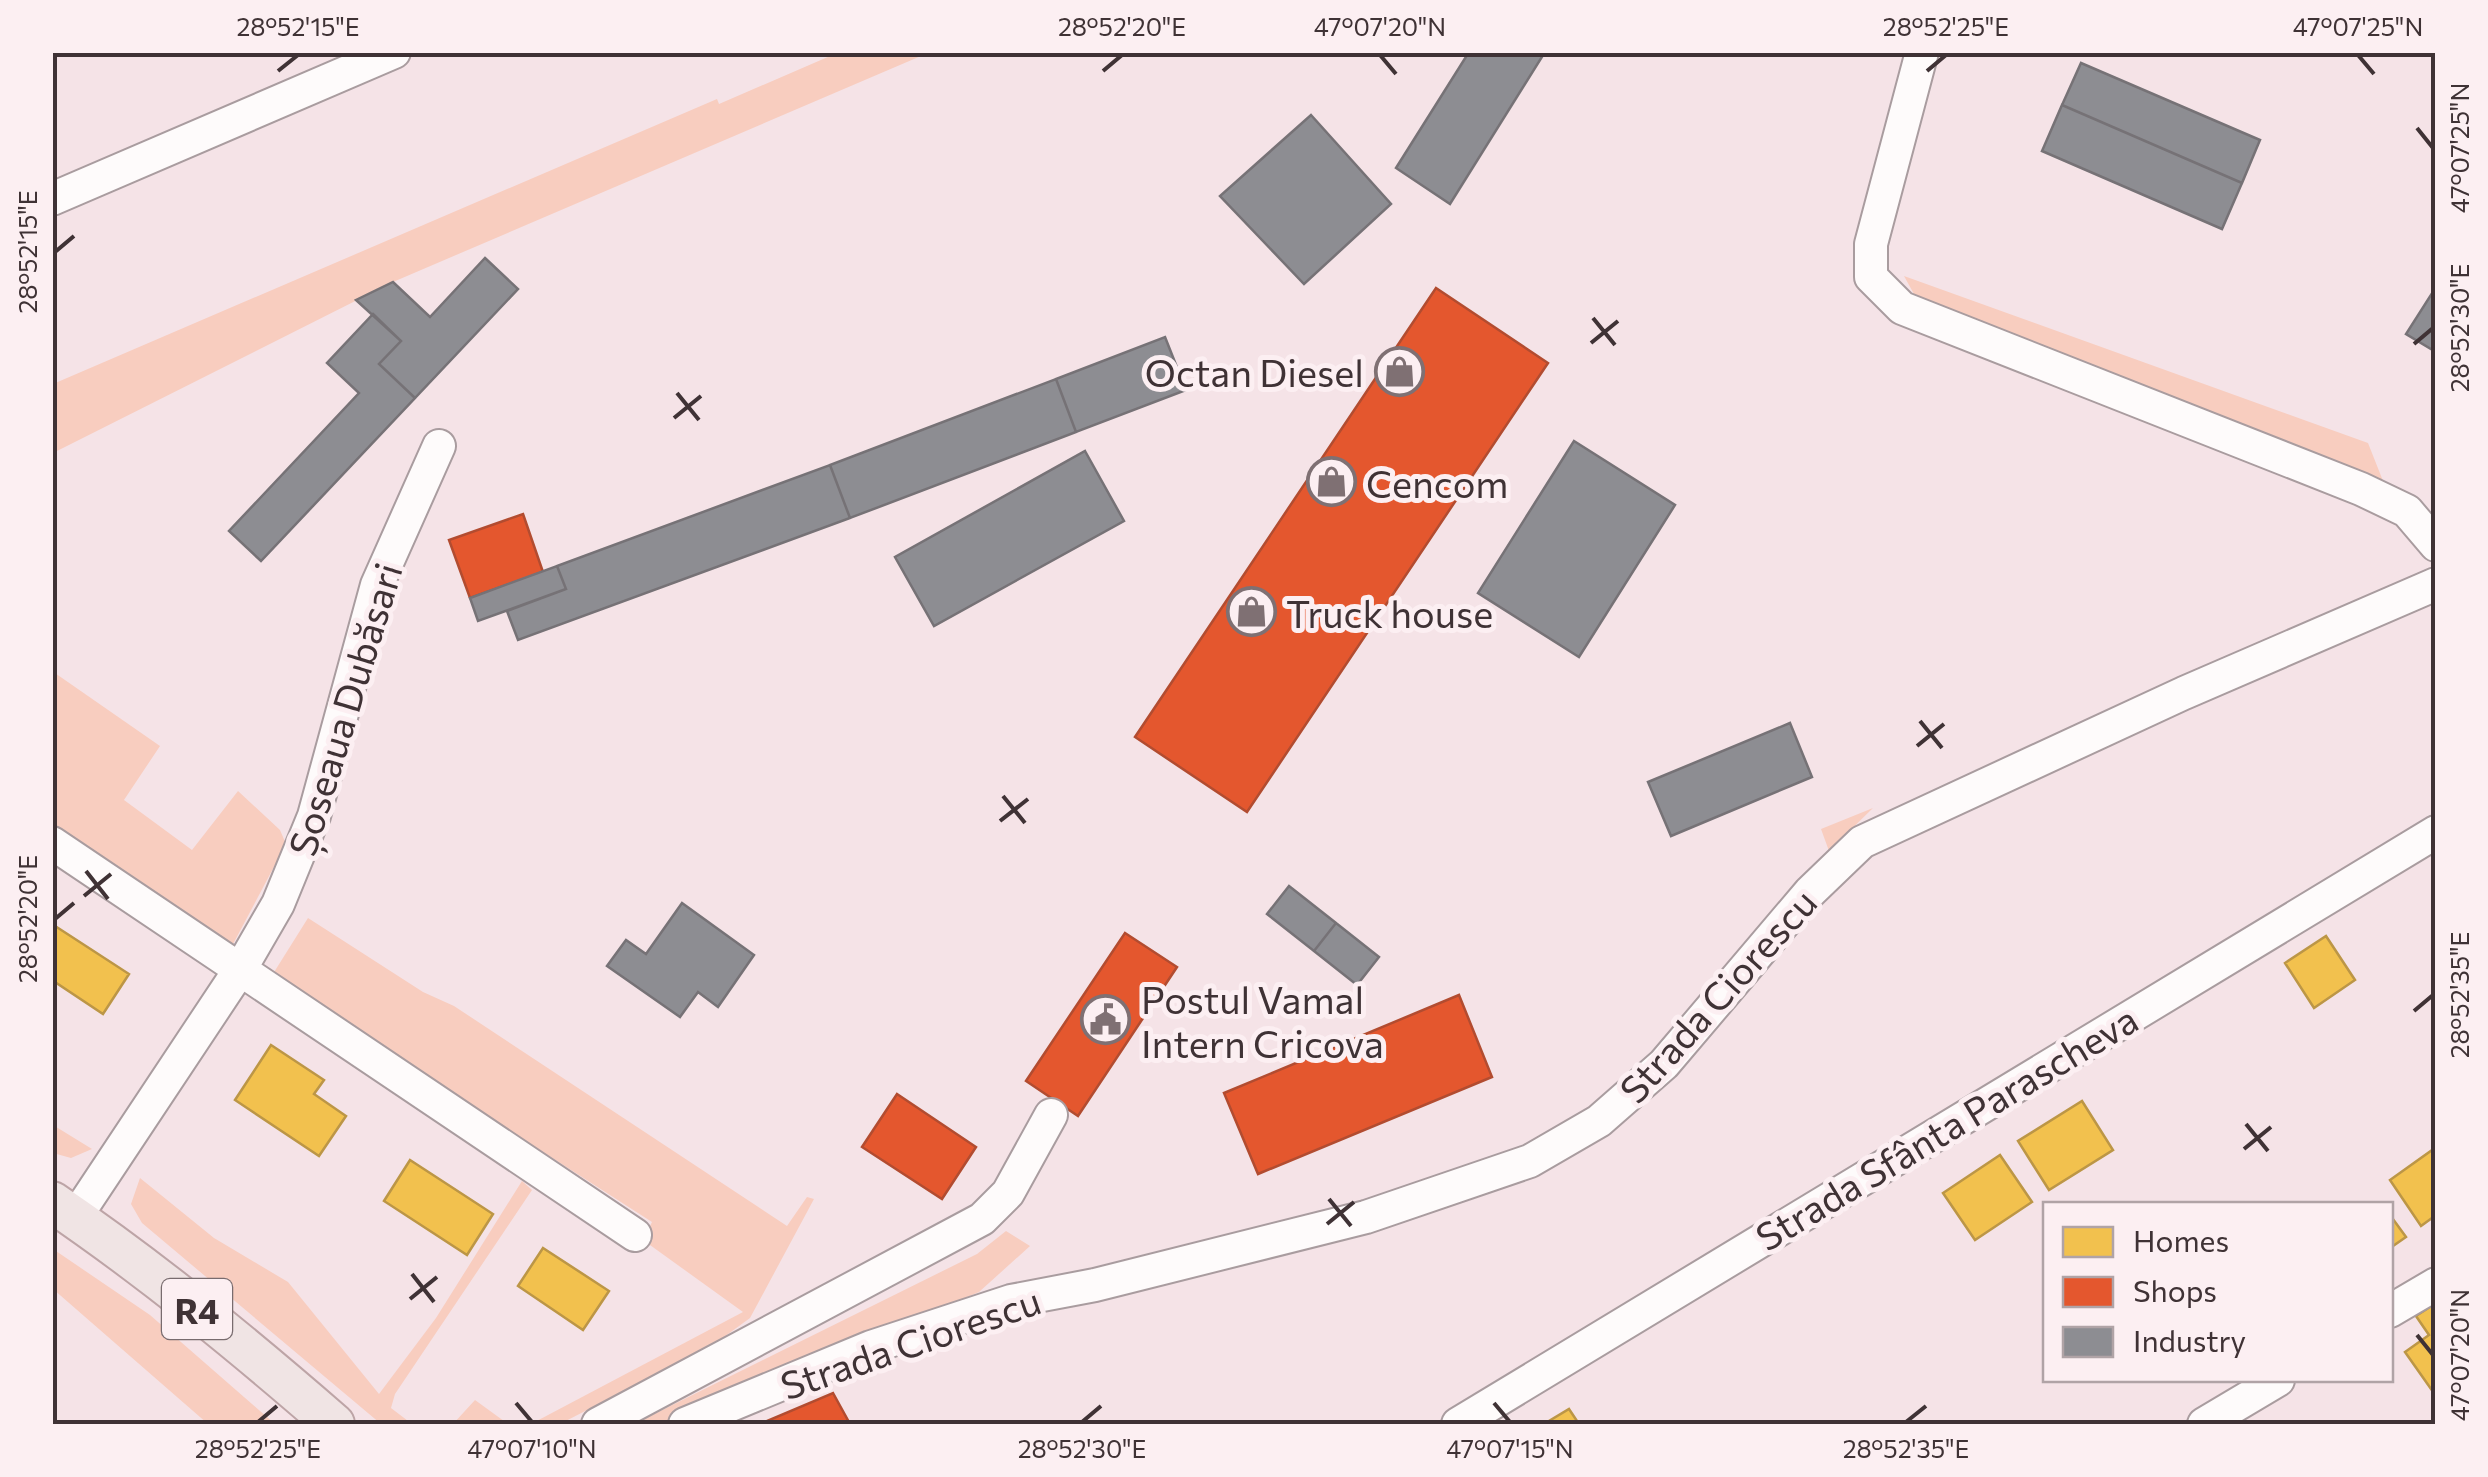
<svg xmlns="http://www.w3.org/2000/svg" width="2488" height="1477" font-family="Commissioner,sans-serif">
<rect width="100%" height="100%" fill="#f5e3e7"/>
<!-- green -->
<path fill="#f8cdbf" d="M837,53H928L393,282L53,453V384L717,99L719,104Z
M1904,276L2368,443L2385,486L1914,294Z
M52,671L160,746L124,800L192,850L238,791L280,830L286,844L232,946L53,830Z
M1873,808L1829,851L1821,829Z
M308,918L423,992L454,1006L787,1226L807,1197L814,1199L750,1318L713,1345L560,1424H531L743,1312L643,1240L652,1222L271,977Z
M52,1125H53L92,1149L71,1158L53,1153Z
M140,1178L214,1238L288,1282L379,1394L436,1318L522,1181L532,1190L395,1394L391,1408L412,1424H381L142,1223L131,1204Z
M1006,1231L1030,1246L979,1292L667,1424H634L977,1254Z
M53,1249L150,1315L275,1424H208L53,1289Z
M475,1400L508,1424H453Z"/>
<!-- homes -->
<path fill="#f2c14e" stroke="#bc9646" stroke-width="2.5" d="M52,924L129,974L103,1014L52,980Z
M2326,936L2355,980L2314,1008L2285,963Z
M271,1045L324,1080L314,1094L346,1116L319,1156L235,1100Z
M2082,1101L2113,1150L2049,1190L2018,1141Z
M2435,1148L2436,1215L2421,1226L2390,1180Z
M2000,1155L2032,1202L1975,1240L1943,1193Z
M410,1160L493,1214L467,1255L384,1201Z
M2390,1215L2406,1237L2390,1248Z
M543,1248L609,1291L583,1330L518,1286Z
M2436,1303V1396L2405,1352L2429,1335L2416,1316Z
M1569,1409L1579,1424H1544Z"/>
<!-- shops -->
<path fill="#e4572e" stroke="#b24c30" stroke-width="2.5" d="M1436,288L1548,363L1247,812L1135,737Z
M523,514L543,572L470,598L449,540Z
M1125,933L1177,967L1078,1116L1026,1081Z
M1459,995L1492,1077L1258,1174L1224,1093Z
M897,1094L976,1147L942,1199L862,1147Z
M833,1393L850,1424H760Z"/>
<!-- industry -->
<path fill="#8d8d92" stroke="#767276" stroke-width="2.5" d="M1469,52H1545L1450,204L1396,168Z
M2081,63L2260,140L2242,183L2062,105Z
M2062,105L2242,183L2222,229L2042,151Z
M1311,115L1391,204L1304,284L1220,196Z
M485,258L518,289L415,398L379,364L401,341L356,300L393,282L430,317Z
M2436,287V352L2406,334Z
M373,314L401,341L379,364L415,398L261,561L229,531L359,393L327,363Z
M1165,337L1186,390L1076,432L1056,379Z
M1056,379L1076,432L850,518L830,465Z
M1574,441L1675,505L1579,657L1478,593Z
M1085,451L1124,521L934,626L895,557Z
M830,465L850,518L518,640L507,611L566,589L557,566Z
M557,566L566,589L478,621L470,598Z
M1790,723L1812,777L1671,836L1648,782Z
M1289,886L1336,923L1314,951L1267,914Z
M682,903L754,955L718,1007L698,992L680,1017L607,966L626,940L646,954Z
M1336,923L1379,957L1357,985L1314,951Z"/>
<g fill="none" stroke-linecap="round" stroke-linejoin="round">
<defs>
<path id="minor" d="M1922,52L1871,244V277L1902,308L2361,489L2407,511L2436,545
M52,199L394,52
M52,843L635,1235
M75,1218L241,968L278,904L314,816L377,585L439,446
M2390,1311L2436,1284
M598,1424L982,1219L1008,1193L1051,1115
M685,1424L871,1347L1011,1301L1095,1285L1366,1217L1530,1161L1599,1121L1664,1064L1810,892L1862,842L2184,693L2436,584
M1458,1424L2436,832
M2204,1424L2278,1380"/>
<path id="major" d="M52,1202C152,1270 243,1345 334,1424"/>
</defs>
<!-- minor casing -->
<use href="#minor" stroke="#a99c9f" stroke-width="36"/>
<!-- major casing -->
<use href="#major" stroke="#bda4a6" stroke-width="44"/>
<!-- minor -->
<use href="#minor" stroke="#fefbfb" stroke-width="32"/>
<!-- major -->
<use href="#major" stroke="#f0e4e4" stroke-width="40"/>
</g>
<!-- ticks -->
<path fill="none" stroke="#3f3235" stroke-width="4" d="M1380,55L1396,74M2358,55L2374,74M278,71L298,55M1103,71L1122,55M1927,71L1946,55M2417,128L2433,148M55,252L74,236M1593,318L1615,345M1591,343L1618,321M2414,344L2433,328M677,393L699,420M674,418L701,396M1920,721L1942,748M1917,746L1944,724M1003,796L1025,823M1000,821L1028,799M86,871L108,899M84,896L111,874M55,919L74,903M2414,1011L2433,995M2246,1124L2268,1151M2244,1149L2271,1127M1329,1199L1351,1226M1327,1224L1354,1202M412,1274L434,1302M410,1299L437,1277M2417,1335L2433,1355M516,1403L532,1422M1494,1403L1510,1422M258,1422L277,1406M1082,1422L1101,1406M1906,1422L1926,1406"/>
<!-- icons -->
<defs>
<symbol id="shop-ring" viewBox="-11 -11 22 22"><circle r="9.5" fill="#fceff2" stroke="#7f7073" stroke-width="1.5"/><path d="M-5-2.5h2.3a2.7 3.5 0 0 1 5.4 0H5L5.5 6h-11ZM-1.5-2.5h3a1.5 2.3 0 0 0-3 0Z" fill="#7f7073"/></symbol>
<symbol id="civic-ring" viewBox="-11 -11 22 22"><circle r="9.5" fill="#fceff2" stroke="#7f7073" stroke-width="1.5"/><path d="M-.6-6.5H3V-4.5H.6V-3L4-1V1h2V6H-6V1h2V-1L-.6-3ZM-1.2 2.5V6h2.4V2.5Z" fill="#7f7073"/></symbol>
</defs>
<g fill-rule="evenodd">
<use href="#shop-ring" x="1372" y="344" width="55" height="55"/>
<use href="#shop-ring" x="1304" y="454" width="55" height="55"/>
<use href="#shop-ring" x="1224" y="584" width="55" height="55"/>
<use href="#civic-ring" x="1078" y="992" width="55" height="55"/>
</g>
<g text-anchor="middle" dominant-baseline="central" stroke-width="10" stroke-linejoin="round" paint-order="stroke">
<!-- shield labels -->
<rect fill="#fceff2" stroke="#786b6e" stroke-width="2.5" x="162" y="1279" width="70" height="60" rx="8"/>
<g font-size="35" font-weight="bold" fill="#3f3235">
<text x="197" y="1309">R4</text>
</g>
<!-- poi labels -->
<g font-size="38" fill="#3f3235" stroke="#fceff2" text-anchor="start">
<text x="1364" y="371" text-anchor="end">Octan Diesel</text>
<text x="1366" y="482">Cencom</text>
<text x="1286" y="612">Truck house</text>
<text x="1141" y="998">Postul Vamal<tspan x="1141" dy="44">Intern Cricova</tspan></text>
</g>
<!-- street labels -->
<g font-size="38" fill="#3f3235" stroke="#fceff2">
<text transform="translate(344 709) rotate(-73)">Șoseaua Dubăsari</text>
<text transform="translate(1717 995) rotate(-48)">Strada Ciorescu</text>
<text transform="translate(1946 1127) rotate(-31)">Strada Sfânta Parascheva</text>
<text transform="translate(910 1342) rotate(-19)">Strada Ciorescu</text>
</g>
</g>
<!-- border -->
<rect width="2488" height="1477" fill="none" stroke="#fceff2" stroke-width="110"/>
<!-- legend -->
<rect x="2043" y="1202" width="350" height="180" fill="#fceff2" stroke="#b0a3a6" stroke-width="2.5"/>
<rect x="2063" y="1227" width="50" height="30" fill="#f2c14e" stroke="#b0a3a6" stroke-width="2.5"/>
<text x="2133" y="1252" font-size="30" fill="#3f3235">Homes</text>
<rect x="2063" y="1277" width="50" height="30" fill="#e4572e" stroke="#b0a3a6" stroke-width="2.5"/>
<text x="2133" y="1302" font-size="30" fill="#3f3235">Shops</text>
<rect x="2063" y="1327" width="50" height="30" fill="#8d8d92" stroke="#b0a3a6" stroke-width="2.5"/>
<text x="2133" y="1352" font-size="30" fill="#3f3235">Industry</text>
<rect x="55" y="55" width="2378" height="1367" fill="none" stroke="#3f3235" stroke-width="4"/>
<g font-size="25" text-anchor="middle" fill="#3f3235">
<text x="298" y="36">28°52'15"E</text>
<text x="1122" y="36">28°52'20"E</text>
<text x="1380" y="36">47°07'20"N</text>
<text x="1946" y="36">28°52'25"E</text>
<text x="2358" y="36">47°07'25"N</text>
<text transform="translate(2460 148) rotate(-90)" y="9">47°07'25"N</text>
<text transform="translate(28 252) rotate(-90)" y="9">28°52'15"E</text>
<text transform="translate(2460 328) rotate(-90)" y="9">28°52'30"E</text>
<text transform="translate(28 919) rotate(-90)" y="9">28°52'20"E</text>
<text transform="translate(2460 995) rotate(-90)" y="9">28°52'35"E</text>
<text transform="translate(2460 1355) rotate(-90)" y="9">47°07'20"N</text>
<text x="258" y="1458">28°52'25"E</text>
<text x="532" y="1458">47°07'10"N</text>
<text x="1082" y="1458">28°52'30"E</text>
<text x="1510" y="1458">47°07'15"N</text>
<text x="1906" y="1458">28°52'35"E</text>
</g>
</svg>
